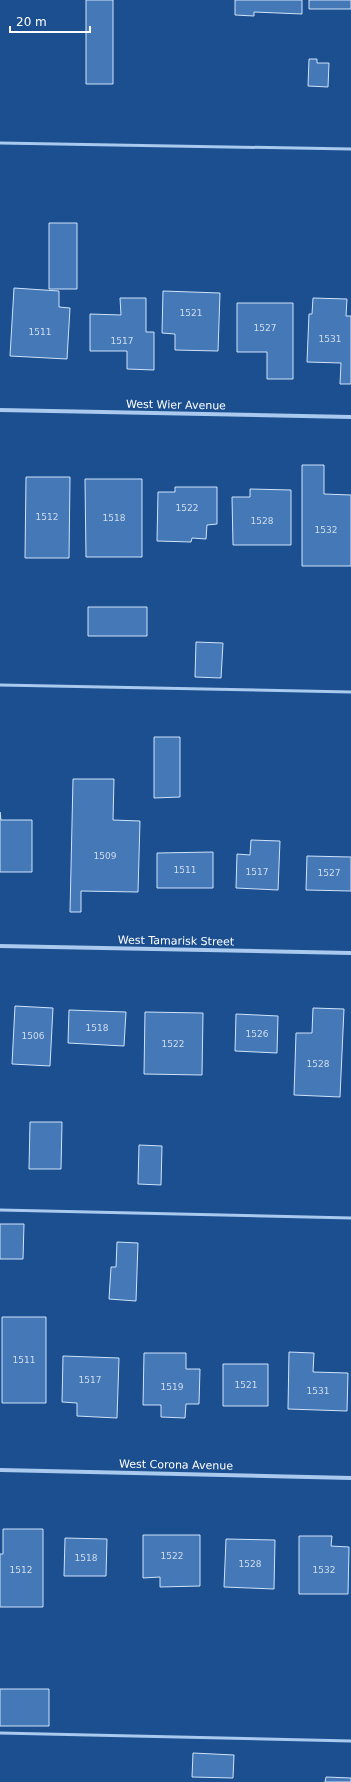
<svg xmlns="http://www.w3.org/2000/svg" width="351" height="1782" font-family="'DejaVu Sans',sans-serif">
<rect width="100%" height="100%" fill="#1b4f8f"/>
<!-- building -->
<path fill="#4478b7" stroke="#cfe3fa" d="M86,0H113V84H86Z
M235,0H302V14L254,12V16L235,15Z
M309,0H351V9H309Z
M309,59H317V63H329L328,87L308,86Z
M49,223H77V289H49Z
M14,288L59,291V307L70,308L67,359L10,356Z
M163,291L220,293L218,351L175,350V334L162,333Z
M120,298H146V332H154V370L127,369V351H90V314L121,315Z
M313,298L347,299L346,316H351V384H340L341,363L307,362L309,314H312Z
M237,303H293V379H267V352H237Z
M302,465H324V494L351,495V566H302Z
M26,477H70L69,558H25Z
M85,479H142V557H86Z
M175,487H217V524L207,525L206,539L192,538L191,542L157,541L158,492H175Z
M250,489L291,490V545H233L232,497H250Z
M88,607H147V636H88Z
M196,642L223,643L221,678L195,677Z
M154,737H180V797L154,798Z
M73,779H114L113,820L140,821L138,892L81,891V912H70Z
M0,812L1,820H32V872H0Z
M251,840L280,841L278,890L236,888L237,854L250,855Z
M213,852V888H157V853Z
M307,856L351,857V891L306,890Z
M15,1006L53,1008L50,1066L12,1064Z
M313,1008L344,1009L340,1097L294,1095L296,1033H312Z
M69,1010L126,1012L124,1046L68,1043Z
M145,1012L203,1013L202,1075L144,1074Z
M236,1014L278,1016L277,1053L235,1051Z
M30,1122H62L61,1169H29Z
M139,1145L162,1146L161,1185L138,1184Z
M0,1224H24L23,1259H0Z
M117,1242L138,1243L136,1301L109,1299L111,1267H116Z
M2,1317H46V1403H2Z
M289,1352L314,1353L313,1372L348,1373L347,1411L288,1409Z
M144,1353H186V1369H200L199,1404H186L185,1418L161,1417V1405H143Z
M63,1356L119,1358L117,1418L77,1416V1403L62,1402Z
M223,1364H268V1406H223Z
M3,1529H43V1607H0V1554H3Z
M143,1535H200V1586L160,1587V1577L143,1578Z
M299,1536H332L331,1546L349,1547L348,1594H299Z
M65,1538L107,1539L106,1576H64Z
M226,1539L275,1540L274,1589L224,1587Z
M0,1689H49V1726H0Z
M193,1753L234,1755L233,1778L192,1777Z
M326,1777L351,1778V1782H325Z"/>
<g fill="none" stroke-linecap="round" stroke-linejoin="round">
<!-- service -->
<path stroke="#a9c9ee" stroke-width="3" d="M0,143L351,149
M0,685L351,692
M0,1210L351,1218
M0,1733L351,1741"/>
<!-- minor -->
<path stroke="#a9c9ee" stroke-width="4" d="M0,410L351,417
M0,946L351,953
M0,1470L351,1478"/>
</g>
<g text-anchor="middle" dominant-baseline="central" stroke-width="4" stroke-linejoin="round" paint-order="stroke">
<!-- number labels -->
<g font-size="9" fill="#d0dded">
<text x="191" y="313">1521</text>
<text x="265" y="328">1527</text>
<text x="40" y="332">1511</text>
<text x="330" y="339">1531</text>
<text x="122" y="341">1517</text>
<text x="187" y="508">1522</text>
<text x="47" y="517">1512</text>
<text x="114" y="518">1518</text>
<text x="262" y="521">1528</text>
<text x="326" y="530">1532</text>
<text x="105" y="856">1509</text>
<text x="185" y="870">1511</text>
<text x="257" y="872">1517</text>
<text x="329" y="873">1527</text>
<text x="97" y="1028">1518</text>
<text x="257" y="1034">1526</text>
<text x="33" y="1036">1506</text>
<text x="173" y="1044">1522</text>
<text x="318" y="1064">1528</text>
<text x="24" y="1360">1511</text>
<text x="90" y="1380">1517</text>
<text x="246" y="1385">1521</text>
<text x="172" y="1387">1519</text>
<text x="318" y="1391">1531</text>
<text x="172" y="1556">1522</text>
<text x="86" y="1558">1518</text>
<text x="250" y="1564">1528</text>
<text x="21" y="1570">1512</text>
<text x="324" y="1570">1532</text>
</g>
<!-- street labels -->
<g font-size="11" fill="#fff" stroke="#1b4f8f">
<text transform="translate(176 405) rotate(1)">West Wier Avenue</text>
<text transform="translate(176 941) rotate(1)">West Tamarisk Street</text>
<text transform="translate(176 1465) rotate(1)">West Corona Avenue</text>
</g>
</g>
<!-- scale -->
<path d="M10 26v6h80v-6" fill="none" stroke="#ffffff" stroke-width="2"/>
<text x="16" y="26" font-size="12" fill="#ffffff" stroke="#1b4f8f" stroke-width="3" paint-order="stroke">20 m</text>
</svg>
